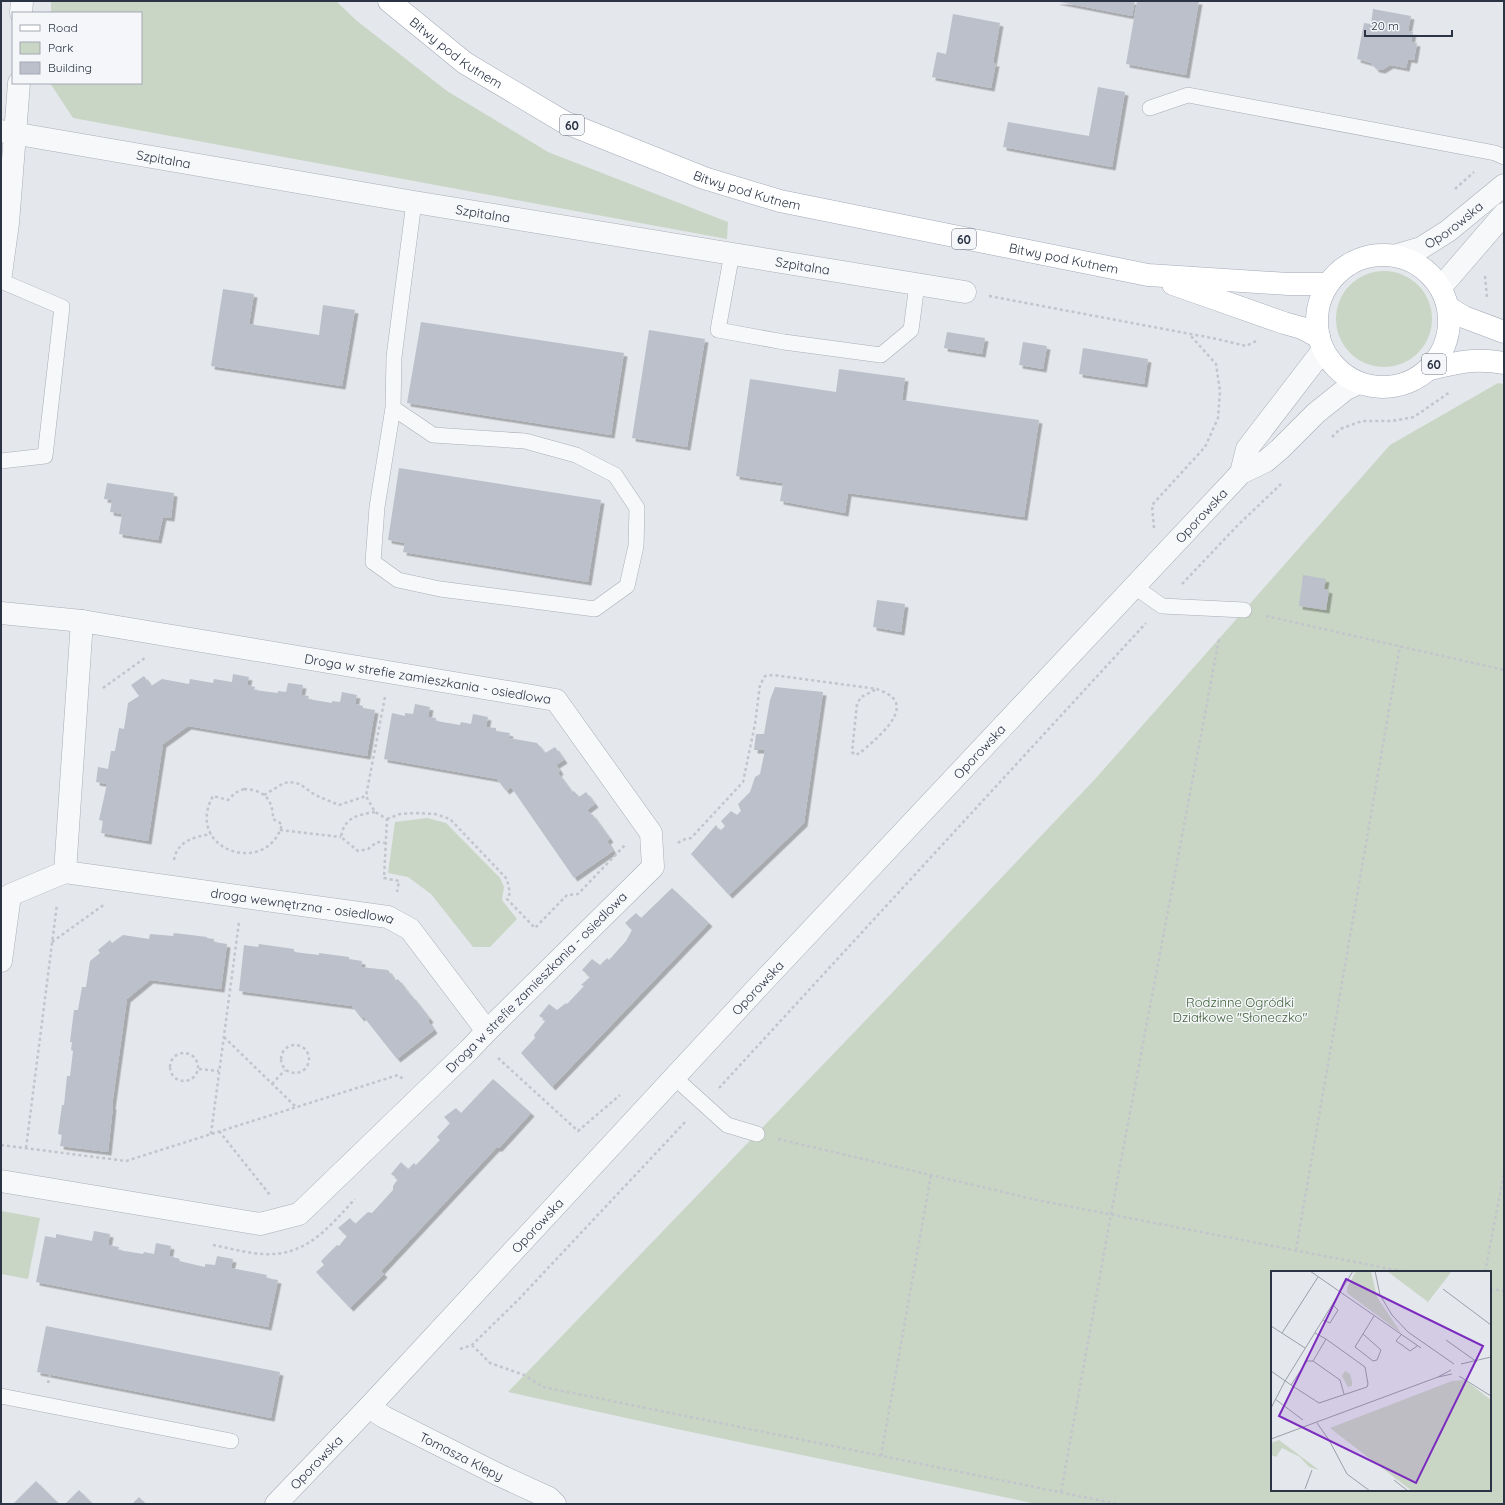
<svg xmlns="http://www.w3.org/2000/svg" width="1505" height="1505" font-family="Quicksand,sans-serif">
<defs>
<filter id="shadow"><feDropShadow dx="3.5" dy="3.5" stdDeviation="0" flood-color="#0004"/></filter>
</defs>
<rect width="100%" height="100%" fill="#e4e7ec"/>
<!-- green -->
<path fill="#c9d6c5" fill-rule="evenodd" d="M51,1H336L357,21L447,91L548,152L728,222L727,239L73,118L50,83H141V13H51Z
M1336 319a48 48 0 1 1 96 0a48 48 0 1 1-96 0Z
M1498,383L1504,384V1504H1037L672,1428L508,1392L889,996L1096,778L1390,445ZM1272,1272H1490V1490H1272Z
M427,818L446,823L500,878L504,887L502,900L517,919L490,947H473L431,894L408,877L388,873L395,822Z
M1,1211L40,1218L28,1279L1,1274Z"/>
<!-- building -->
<path fill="#bbc0ca" filter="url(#shadow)" d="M1055,1H1135L1132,16Z
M1137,1H1199L1186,75L1126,64Z
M1373,9L1411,16L1408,31L1413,32L1411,42L1417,43L1414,60L1408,59L1406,68L1390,65L1382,70L1376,69L1371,63L1357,59L1364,23L1371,24Z
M953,14L1000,23L993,63H996L991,88L932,77L937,52L946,54Z
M1098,87L1125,92L1112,167L1003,147L1008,122L1089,136Z
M223,289L254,294L249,324L319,335L323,305L355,310L342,386L211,366Z
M421,322L624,353L611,435L407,403Z
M649,330L705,339L687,447L632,438Z
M947,332L985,338L982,354L944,348Z
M1023,342L1047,346L1043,369L1019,365Z
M1083,348L1148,359L1144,384L1079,374Z
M839,369L905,378L902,400L1039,420L1024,517L848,493L845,513L780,501L783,483L736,476L750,379L836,392Z
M399,468L601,500L588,582L403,552L405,543L388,540Z
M107,483L174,493L171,518L163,517L158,540L119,534L122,514L110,512L112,500L104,499Z
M1303,575L1326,579L1324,589L1329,590L1326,610L1299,606Z
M877,600L905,604L901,632L873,627Z
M233,674L249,677L247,685L255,687L254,690L278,693V691L286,692L288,683L303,685L301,695L309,696L308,699L332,703V701L340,702L342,692L357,695L355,704L363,706V708L375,710L367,756L188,726L163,744L148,841L101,833L103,821L99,820L107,784L96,782L98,767L108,769L111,751H115L119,728L124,729L128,703L139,696L131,685L144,676L151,686L162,679L189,684L190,679L213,683L214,679L232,682Z
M775,687L823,692L804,823L729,895L691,854L716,825L720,831L725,826L721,821L731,811L737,815L741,811L738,804L750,792L755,777L760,774L765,750H754L756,734H764L770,700Z
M415,704L430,707L428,717L436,718V721L460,725L461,722L471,724L473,714L488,717L486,727L496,728V731L510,733L509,738L537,743L545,753L555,747L564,760L556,765L560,771L558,773L572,792L574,791L579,797L586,792L595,804L587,810L592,815V814L610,839L607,841L613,851L574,878L511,787L506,791L497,779L384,759L392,713L405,716V713L413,714Z
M672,888L709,923L552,1087L521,1053L535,1038L534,1035L546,1020L539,1016L549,1004L557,1010L566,1003L567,1004L584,986L581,985L590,977L582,970L592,959L600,965L607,958L609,960L626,941L632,930L625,923L636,913L641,918Z
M174,933L207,937V938L214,939V942L227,944L221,989L150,980L127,999L112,1106H113L108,1152L60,1146L62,1135L58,1134L62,1105H64L67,1076H70L73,1051L71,1050L72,1042H70L74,1010H78L82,987H86L90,961L100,953L98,950L110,940L112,943L123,935L149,939L150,934L173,936Z
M259,944L294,949V952L319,955V953L349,957V959L362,961L361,967L388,970L395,981L398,979L411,996H412L430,1019L428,1021L434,1030L397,1059L363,1016L361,1018L352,1006L239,991L244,945L258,947Z
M493,1079L531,1113L499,1148H496L381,1271L384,1274L350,1308L316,1272L324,1265L321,1261L337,1245L339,1246L347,1236L338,1228L350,1218L355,1224L368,1212L372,1213L393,1190V1186L398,1179L391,1174L401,1162L408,1169L414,1163L416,1165L440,1140L437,1137L450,1123L444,1117L456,1108L461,1113Z
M94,1231L110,1234L108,1245L119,1247L118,1250L143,1254L144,1252L154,1254L156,1243L171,1246L169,1256L180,1259L179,1261L205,1267V1264L215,1265L217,1256L233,1259L231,1268L267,1275L266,1278L278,1280L268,1327L36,1282L45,1236L56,1238V1234L92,1241Z
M46,1326L280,1372L271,1418L37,1372Z
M36,1481L59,1504H13Z
M79,1490L93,1504H65Z
M139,1497L146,1504H132Z"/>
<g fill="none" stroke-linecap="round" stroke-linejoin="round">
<defs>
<path id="service" d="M1150,108L1188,95L1495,153L1504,157
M732,253L718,330L784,342L881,355L911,330L917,284
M1,281L62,307L45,456L1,461
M393,408L433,435L525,441L576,455L615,475L637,508L636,546L627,586L595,609L440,589L398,580L373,562L377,507L393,408L394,357L414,202
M1135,587L1162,606L1244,610
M675,1078L727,1125L757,1134
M1,1396L231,1441"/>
<g id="minor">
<path d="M21,13L22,1"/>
<path id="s1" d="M1,131L414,202L965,292"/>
<path d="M1,274L8,223L19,83"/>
<path id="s2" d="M1,613L82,621L556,700L651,833L653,867L487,1031L469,1050L299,1214L260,1224L1,1181"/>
<path id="s3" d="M65,872L388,917L410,929L487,1031"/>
<path d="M1,961L10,895L65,872L82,621"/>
<path id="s4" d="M369,1407L384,1417L497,1474L549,1498L555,1504"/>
</g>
<g id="tertiary">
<path id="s5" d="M1397,255L1421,248L1448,231L1504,185"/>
<path d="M1441,287L1504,214"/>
<path d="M1241,473L1247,449L1323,350"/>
<path id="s6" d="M276,1504L369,1407L758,987L1241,473L1266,461L1280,449L1316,413L1346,389L1359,383"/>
</g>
<g id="primary">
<path id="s7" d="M389,1L465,63L564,122L704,178L780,201L1148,275L1288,284H1328"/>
<circle cx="1383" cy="321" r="66"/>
<path d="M1173,284L1284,323L1302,328L1319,337"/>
<path d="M1449,308L1464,317L1504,332"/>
<path d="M1430,369C1458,362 1475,358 1504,363"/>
</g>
</defs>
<!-- service casing -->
<use href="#service" stroke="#a9aeb7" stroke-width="16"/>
<!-- minor casing -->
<use href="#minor" stroke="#a9aeb7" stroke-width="23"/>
<!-- tertiary casing -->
<use href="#tertiary" stroke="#a9aeb7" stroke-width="23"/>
<!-- primary casing -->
<use href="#primary" stroke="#a3abb8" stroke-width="23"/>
<!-- path -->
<path stroke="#c2c5cb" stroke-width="2.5" stroke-dasharray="3 3" stroke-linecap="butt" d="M1455,189L1474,172
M1485,276L1487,297
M989,296L1217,339L1246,346L1256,341
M1332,437L1340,429L1362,421H1392L1414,417L1450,392
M1154,528L1152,505L1205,447L1218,418L1220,391L1216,364L1190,335
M1182,584L1238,525L1281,484
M1266,616L1504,670
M103,688L145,658
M385,697L366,796L375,812L387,819L384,878L399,881L397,892
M244,789C264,790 273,799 273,819L282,824C270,873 196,855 208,808C209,804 211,800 213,796L228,800L235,793Z
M264,795L284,783L290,782L300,784L315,795L339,805L366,796
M375,812C358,815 344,817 341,837L358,851L368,849L377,842L386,843
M387,819L400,814L416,813L435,814L450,819L507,879L510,893L507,899L535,928L567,895L578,894L625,845
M280,830L341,837
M678,843L682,840L691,838L743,782L755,724L760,685L765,676L773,675L877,689C880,691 885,692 888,694C915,710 872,742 860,753L855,755L852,752L857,704L861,697L877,689
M174,860C177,841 194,837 211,834
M52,942L105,904
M224,1037L296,1107
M281 1059a14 14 0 1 1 28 0a14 14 0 1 1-28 0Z
M170 1067a14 14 0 1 1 28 0a14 14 0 1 1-28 0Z
M498,1058L578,1131L620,1095
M199,1069L219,1071
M272,1084L285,1070
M719,1088L1146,623
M219,1131L270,1195
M211,1134L239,922
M778,1139L1037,1200L1406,1272
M1,1145L126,1161L398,1075L403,1079
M26,1148L57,904
M213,1245C229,1248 246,1253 262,1254C306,1257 328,1228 355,1199
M1296,1250L1400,646
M1485,1272L1504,1173
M1490,1289L1504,1291
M472,1345L490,1363L524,1375L543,1387L1118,1504
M460,1349L472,1345L518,1300L687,1120
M48,1383L50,1375
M881,1456L931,1175
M1061,1492L1111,1214L1219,639"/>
<!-- service -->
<use href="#service" stroke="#f7f8fa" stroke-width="15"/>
<!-- minor -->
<use href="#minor" stroke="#f7f8fa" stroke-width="22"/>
<!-- tertiary -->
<use href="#tertiary" stroke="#f7f8fa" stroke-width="22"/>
<!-- primary -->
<use href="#primary" stroke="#fff" stroke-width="22"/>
</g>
<g text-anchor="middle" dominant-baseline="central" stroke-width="3" stroke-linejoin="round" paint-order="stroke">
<!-- shield labels -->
<g fill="#f4f6f9" stroke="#676e7b" stroke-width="1">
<rect x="560" y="115" width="24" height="20" rx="3"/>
<rect x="952" y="229" width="24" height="20" rx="3"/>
<rect x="1422" y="354" width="24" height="20" rx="3"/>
</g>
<g font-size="12" font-weight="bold" fill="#2b3445">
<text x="572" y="125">60</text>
<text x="964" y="239">60</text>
<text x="1434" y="364">60</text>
</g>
<!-- street labels -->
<g font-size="13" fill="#2b3445" stroke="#f4f6f9">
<text stroke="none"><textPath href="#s7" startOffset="85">Bitwy pod Kutnem</textPath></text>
<text stroke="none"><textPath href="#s1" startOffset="165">Szpitalna</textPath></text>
<text stroke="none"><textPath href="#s7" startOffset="409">Bitwy pod Kutnem</textPath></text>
<text stroke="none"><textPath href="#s1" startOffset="489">Szpitalna</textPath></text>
<text stroke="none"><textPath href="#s5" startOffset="65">Oporowska</textPath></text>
<text stroke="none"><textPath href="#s7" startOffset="733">Bitwy pod Kutnem</textPath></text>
<text stroke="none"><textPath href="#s1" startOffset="813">Szpitalna</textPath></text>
<text stroke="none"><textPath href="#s6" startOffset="1354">Oporowska</textPath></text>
<text stroke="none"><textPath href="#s2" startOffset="432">Droga w strefie zamieszkania - osiedlowa</textPath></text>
<text stroke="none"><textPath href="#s6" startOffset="1030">Oporowska</textPath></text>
<text stroke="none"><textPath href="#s3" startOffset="240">droga wewnętrzna - osiedlowa</textPath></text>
<text transform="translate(536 982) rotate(-45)">Droga w strefie zamieszkania - osiedlowa</text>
<text stroke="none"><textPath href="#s6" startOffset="706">Oporowska</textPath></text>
<text stroke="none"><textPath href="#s6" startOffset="382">Oporowska</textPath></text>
<text stroke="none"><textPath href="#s4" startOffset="105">Tomasza Klepy</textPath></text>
<text stroke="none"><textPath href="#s6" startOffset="58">Oporowska</textPath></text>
</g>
<!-- park labels -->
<g font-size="13" fill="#3f6138" stroke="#f4f6f9">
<text x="1240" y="1002">Rodzinne Ogródki<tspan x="1240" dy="15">Działkowe "Słoneczko"</tspan></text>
</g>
</g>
<!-- overview -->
<g transform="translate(1271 1271)">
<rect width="220" height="220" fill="#e4e7ec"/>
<path d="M85,0H100L106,26L130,62L76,22V17ZM116,0H181L157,31ZM74,100L79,103L81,110V115L77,116L71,105ZM194,109L220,129V220H141L59,157L181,110ZM8,169L48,199L38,196L29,186L11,177L5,186L0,184V172Z" fill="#c9d6c5"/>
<path fill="none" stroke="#9a9fa9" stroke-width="1" d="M39,0L150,77M104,0L109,24L121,44L137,61L183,93M172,18L220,54M52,49L59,52L67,39L62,34M0,55L34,77M11,62L47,6M44,62L55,68L94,96L97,113L96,116L48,132L20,114L36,90H42L55,68M92,63L110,79L106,89L102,90L84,76L103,45M130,64L125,70L131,74L139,80L146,75M175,69L206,91M42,90L69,109L73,123M190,93L220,86M0,100L20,114M188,105L220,125M167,106L180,99M4,128L32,149M0,137L14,110L82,0M46,152L58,169L76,203L99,220M0,168L167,106L181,103M123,209L137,220M34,218L41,199"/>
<path fill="#7b2cbf" fill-opacity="0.15" stroke="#7b2cbf" stroke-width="2" d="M75,8L212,75L145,212L8,145Z"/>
<rect width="220" height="220" fill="none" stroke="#2b3445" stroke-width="2"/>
</g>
<!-- border -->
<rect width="1505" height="1505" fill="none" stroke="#2b3445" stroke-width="4"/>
<!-- legend -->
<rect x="12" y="12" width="130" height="72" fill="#f4f6f9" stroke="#a4a8b1"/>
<rect x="20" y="25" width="20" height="6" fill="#ffffff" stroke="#a4a8b1"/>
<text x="48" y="32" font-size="12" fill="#2b3445">Road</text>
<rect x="20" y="42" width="20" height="12" fill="#c9d6c5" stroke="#a4a8b1"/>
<text x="48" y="52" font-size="12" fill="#2b3445">Park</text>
<rect x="20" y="62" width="20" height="12" fill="#bbc0ca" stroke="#a4a8b1"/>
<text x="48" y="72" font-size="12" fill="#2b3445">Building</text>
<!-- scale -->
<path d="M1365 30v6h87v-6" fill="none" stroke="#2b3445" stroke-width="2"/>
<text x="1371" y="30" font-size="12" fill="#2b3445" stroke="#f4f6f9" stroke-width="3" paint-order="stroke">20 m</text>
</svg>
